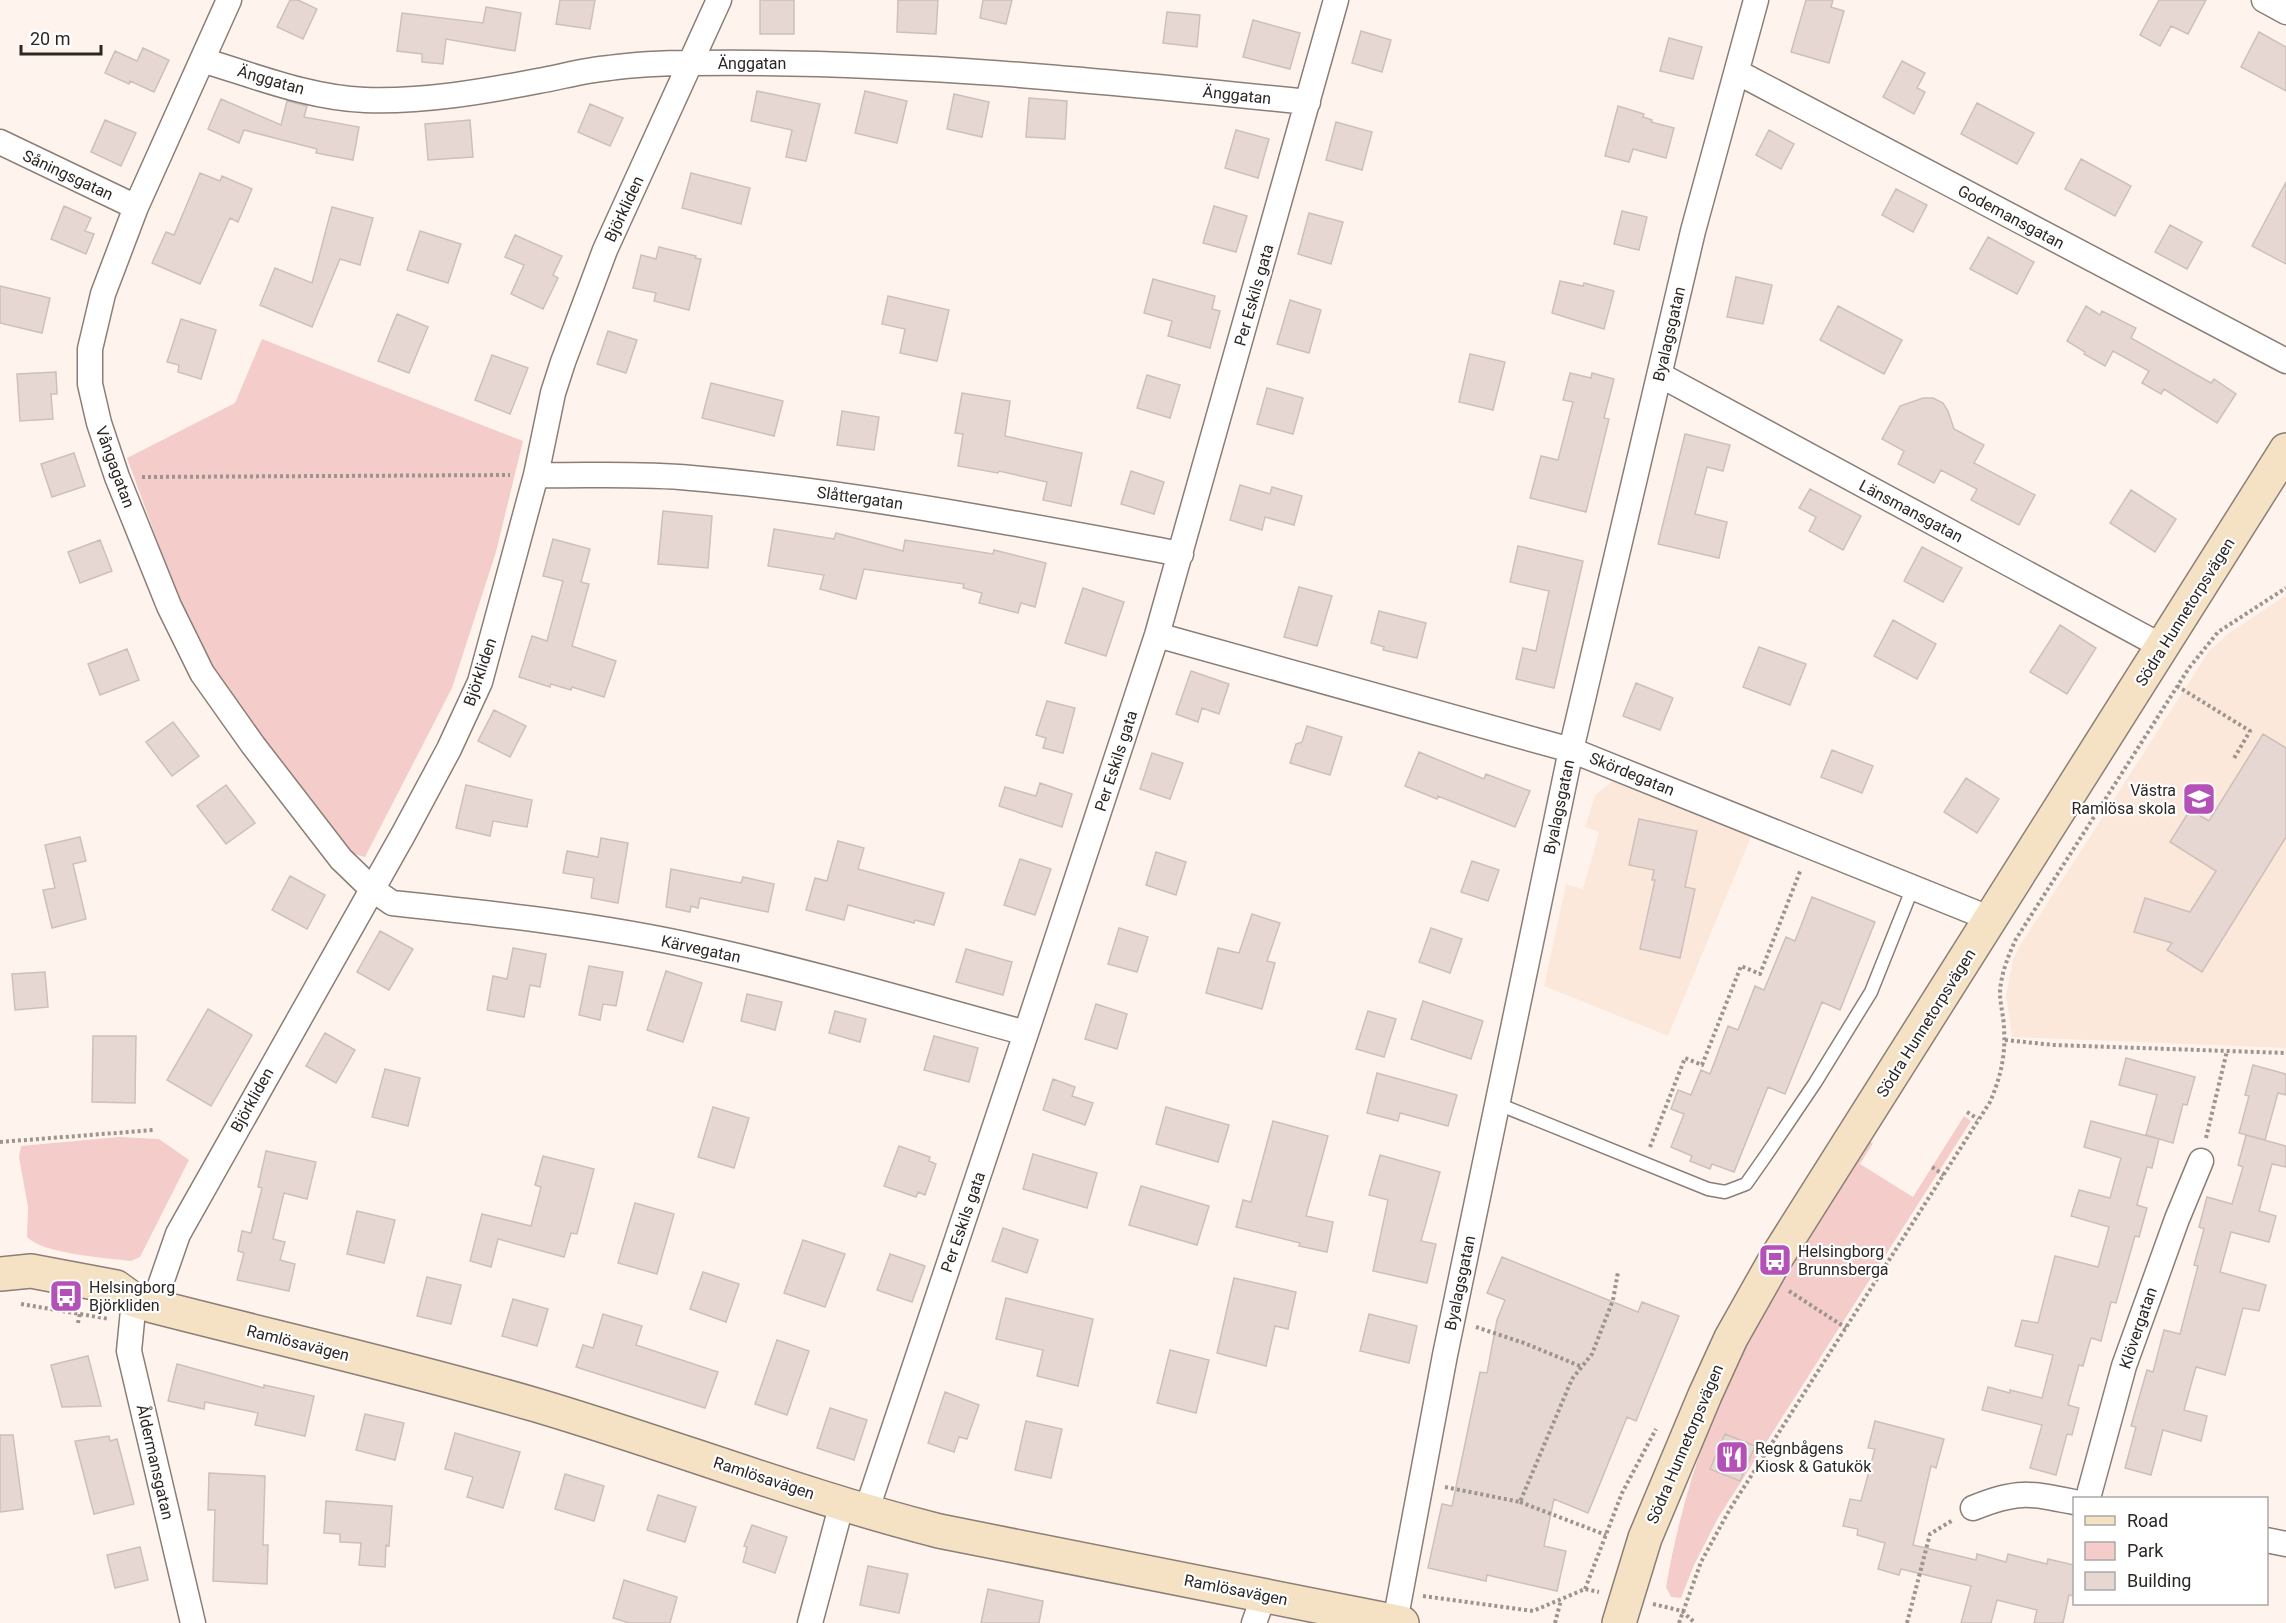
<svg xmlns="http://www.w3.org/2000/svg" width="2286" height="1623" font-family="Roboto,sans-serif">
<rect width="100%" height="100%" fill="#fff4ed"/>
<!-- built -->
<path fill="#fce8da" d="M2286,595V1048L2012,1037L2006,995L2013,960L2019,947L2209,651L2229,633Z
M1613,781L1751,837L1668,1036L1544,986L1566,884L1583,889L1599,832L1585,827L1595,795Z"/>
<!-- green -->
<path fill="#f4ccca" d="M262,339L523,441L496,552L452,688L365,857L347,852L247,724L187,622L127,458L235,403Z
M1964,1116L1971,1121L1718,1518L1694,1565L1681,1598L1671,1597L1666,1587C1681,1499 1710,1412 1751,1332C1784,1266 1828,1204 1869,1142L1873,1143L1860,1164L1913,1197Z
M119,1137L159,1139L189,1160L140,1257L131,1261C107,1258 43,1254 27,1237L28,1207L19,1157L21,1146Z"/>
<!-- building -->
<path fill="#e7d7d2" stroke="#cebfba" stroke-width="1.5" d="M290,0H298L317,9L303,39L277,27Z
M560,0H595L590,29L556,24Z
M760,0H794V34H760Z
M898,0H938L936,34L897,32Z
M983,0H1012L1006,24L980,18Z
M1806,0H1833L1831,7L1844,11L1829,63L1791,52Z
M2159,0H2206L2188,34L2171,26L2160,46L2140,35Z
M486,7L521,13L515,51L446,39L443,64L422,62V54L397,51L402,13L483,23Z
M1167,12L1200,15L1197,47L1163,43Z
M1253,20L1300,33L1290,69L1243,57Z
M1361,31L1391,40L1382,72L1352,63Z
M2259,32L2286,47V91L2241,67Z
M1669,38L1702,47L1693,79L1660,71Z
M143,48L169,60L154,92L130,81L129,84L105,73L115,51L137,61Z
M1902,61L1925,73L1917,88L1925,92L1914,114L1883,97Z
M757,91L820,104L806,161L786,157L792,130L751,121Z
M865,91L907,101L897,143L855,133Z
M954,94L989,102L982,137L947,129Z
M1029,98L1067,101L1065,139L1026,137Z
M221,99L281,125L287,101L307,106L304,117L359,127L353,160L316,153L317,149L244,130L239,143L208,129Z
M1977,103L2034,133L2017,164L1961,134Z
M590,104L623,118L610,146L578,132Z
M1618,106L1644,114L1643,117L1652,120L1651,122L1674,128L1666,158L1633,149L1629,162L1605,156Z
M105,120L136,133L121,166L91,152Z
M470,120L473,157L428,160L425,124Z
M1336,122L1372,132L1362,170L1326,160Z
M1236,130L1269,139L1258,178L1225,168Z
M1769,130L1794,144L1781,169L1756,155Z
M2081,159L2131,186L2115,216L2065,189Z
M200,173L220,181L222,176L252,189L238,222L230,218L200,284L152,263L166,232L174,235Z
M691,173L750,188L741,224L682,208Z
M2286,182V264L2252,246Z
M1896,189L1927,205L1913,232L1882,215Z
M64,206L91,218L85,231L94,234L86,254L51,239Z
M1214,206L1247,216L1236,252L1203,243Z
M332,207L373,218L360,265L340,259L312,327L260,305L275,268L312,283Z
M1622,211L1647,217L1639,250L1614,244Z
M1309,213L1343,222L1331,264L1298,254Z
M2170,225L2202,242L2187,269L2155,252Z
M420,231L461,244L448,283L407,270Z
M515,235L562,256L553,275L558,278L543,309L511,294L524,265L505,257Z
M1988,237L2034,262L2017,294L1970,269Z
M659,247L696,256L695,258L701,259L689,310L654,301L656,293L633,288L641,255L656,259Z
M1736,277L1772,285L1763,324L1727,317Z
M1153,279L1215,296L1212,309L1220,311L1210,348L1168,336L1172,321L1144,313Z
M1560,281L1583,286L1584,283L1614,291L1604,329L1552,313Z
M0,286L50,298L42,333L0,323Z
M888,296L949,310L937,361L900,353L905,329L882,324Z
M1290,300L1321,310L1309,353L1277,344Z
M1838,306L1902,340L1884,374L1820,340Z
M2086,306L2100,315L2102,311L2136,328L2131,338L2211,383L2214,379L2236,394L2217,423L2164,389L2161,394L2142,383L2149,371L2113,351L2105,366L2084,354L2085,352L2067,341Z
M397,314L428,327L409,373L378,361Z
M181,319L216,330L201,379L178,372L179,365L167,362Z
M608,331L637,340L626,373L597,364Z
M1470,354L1505,362L1493,410L1459,402Z
M492,355L528,368L510,414L475,400Z
M56,372L57,394H51L53,419L20,421L17,374Z
M1570,373L1591,378L1592,373L1614,379L1604,418L1609,419L1586,512L1530,498L1541,456L1558,460L1573,402L1563,400Z
M1147,375L1180,385L1170,418L1137,408Z
M711,383L783,401L774,436L702,418Z
M1267,388L1303,398L1293,434L1257,424Z
M962,393L1010,401L1005,436L1082,453L1071,506L1043,500L1047,482L999,471L998,473L958,466L963,434L955,433Z
M1923,398H1933L1943,403L1948,411L1954,429L1984,445L1974,463L2035,495L2019,525L1971,500L1977,489L1941,470L1934,483L1898,464L1904,451L1882,439L1900,406Z
M842,411L879,417L874,450L837,445Z
M1685,434L1730,445L1723,471L1707,467L1695,514L1727,522L1719,558L1658,544Z
M74,453L85,486L52,497L41,464Z
M1131,471L1164,482L1154,514L1121,504Z
M1240,485L1270,494L1272,487L1302,496L1294,525L1265,517L1262,530L1230,520Z
M1810,489L1861,516L1843,550L1809,531L1816,517L1799,508Z
M2131,490L2176,519L2155,552L2110,523Z
M663,511L712,516L708,568L658,564Z
M774,529L834,539L836,533L903,551L905,540L993,554L994,550L1046,563L1035,607L1021,603L1018,613L979,603L982,593L963,588L964,584L864,569L856,599L820,589L824,575L768,566Z
M553,539L590,549L581,582L589,584L572,646L616,661L604,697L572,687L571,690L551,684L550,687L519,677L532,636L547,641L563,581L543,576Z
M100,540L112,571L80,583L68,552Z
M1518,546L1583,561L1554,688L1516,679L1523,648L1536,651L1549,591L1510,582Z
M1922,547L1962,568L1943,602L1904,581Z
M1299,587L1332,596L1317,646L1284,637Z
M1083,588L1124,602L1106,656L1065,643Z
M1379,611L1426,623L1417,658L1383,650L1384,647L1371,643Z
M1893,620L1936,644L1917,679L1874,656Z
M2060,625L2096,648L2067,694L2030,672Z
M1759,647L1806,664L1790,705L1743,687Z
M127,649L139,680L100,695L88,664Z
M1191,671L1229,684L1219,714L1202,708L1198,722L1176,714Z
M1636,683L1673,698L1660,730L1623,716Z
M1047,701L1075,708L1063,753L1043,748L1046,738L1036,735Z
M494,710L526,726L510,757L478,741Z
M173,722L199,756L172,776L146,742Z
M1307,726L1342,737L1330,775L1290,763L1296,744L1302,742Z
M2263,734L2286,748V837L2202,972L2167,950L2172,943L2134,932L2145,898L2190,912L2216,871L2170,842L2190,810L2209,821Z
M1832,750L1873,766L1862,793L1821,777Z
M1419,752L1484,779L1486,774L1530,791L1515,827L1438,796L1437,799L1405,786Z
M1152,753L1183,763L1170,799L1140,789Z
M1966,778L1999,799L1977,833L1944,812Z
M1040,783L1072,794L1062,827L999,806L1005,787L1036,796Z
M226,785L255,823L226,844L197,806Z
M466,785L532,800L527,827L493,821L490,836L456,828Z
M1639,819L1697,831L1685,887L1695,889L1680,958L1640,949L1655,880H1652L1654,870L1629,865Z
M80,837L86,861L73,864L86,919L52,928L43,890L55,888L45,845Z
M601,838L628,843L618,903L591,898L594,878L563,873L567,851L598,857Z
M838,841L864,848L858,869L944,893L934,925L915,920L914,923L848,905L844,920L806,910L815,878L827,881Z
M1156,852L1186,862L1176,895L1146,885Z
M1020,859L1051,869L1035,915L1004,905Z
M1472,861L1499,870L1488,901L1461,892Z
M671,869L741,883L743,877L774,884L768,912L700,898L698,908L691,906L690,912L666,907Z
M290,876L325,895L307,929L272,910Z
M1812,897L1875,922L1840,1010L1822,1002L1785,1094L1768,1087L1734,1172L1712,1164L1710,1169L1690,1161L1692,1156L1671,1147L1684,1114L1671,1109L1678,1090L1691,1095L1701,1070L1710,1074L1728,1026L1738,1030L1755,986L1764,990L1786,937L1795,941Z
M1252,914L1280,923L1267,961L1275,963L1262,1009L1206,993L1218,948L1239,953Z
M1119,928L1148,937L1137,972L1108,964Z
M1431,928L1462,939L1450,973L1419,962Z
M380,931L413,949L389,990L357,972Z
M513,948L546,954L540,987L530,985L524,1017L487,1010L493,976L507,979Z
M966,949L1012,962L1003,995L956,982Z
M589,966L623,972L616,1006L603,1004L600,1020L579,1015Z
M666,971L702,983L683,1042L647,1030Z
M45,972L48,1007L15,1010L12,974Z
M747,994L782,1002L775,1030L741,1021Z
M1423,1001L1483,1021L1471,1059L1411,1039Z
M1096,1004L1127,1014L1117,1049L1085,1039Z
M208,1009L252,1035L211,1106L167,1080Z
M835,1011L866,1019L860,1042L829,1033Z
M1368,1011L1396,1019L1384,1057L1356,1049Z
M325,1033L355,1050L336,1083L306,1066Z
M93,1036H136L135,1103L92,1102Z
M934,1036L978,1048L969,1082L924,1070Z
M2126,1058L2195,1077L2187,1105L2183,1104L2173,1143L2146,1135L2157,1095L2119,1085Z
M2253,1065L2286,1074V1095L2278,1093L2265,1140L2239,1133L2249,1096L2245,1095Z
M385,1069L420,1078L408,1126L372,1117Z
M1377,1073L1457,1095L1448,1126L1400,1113L1398,1121L1367,1113Z
M1053,1079L1075,1087L1072,1096L1093,1103L1085,1125L1043,1110Z
M713,1107L749,1118L734,1168L698,1157Z
M1166,1107L1229,1125L1218,1162L1156,1144Z
M1273,1121L1328,1136L1306,1216L1333,1222L1327,1252L1299,1246L1300,1243L1236,1227L1243,1200L1251,1202Z
M2091,1121L2159,1139L2152,1168L2147,1167L2137,1205L2147,1208L2139,1237L2135,1236L2116,1303L2111,1302L2101,1341L2091,1338L2083,1366L2079,1365L2068,1405L2079,1408L2072,1435L2067,1434L2056,1475L2030,1468L2042,1425L1982,1410L1988,1387L2010,1393V1390L2042,1398L2053,1355L2015,1346L2022,1320L2038,1323L2055,1256L2098,1267L2109,1227L2071,1216L2079,1190L2110,1198L2121,1158L2084,1147Z
M2246,1135L2286,1146V1167L2272,1164L2259,1211L2276,1216L2269,1242L2231,1232L2220,1272L2266,1285L2259,1311L2243,1308L2225,1375L2196,1367L2184,1410L2207,1416L2201,1441L2163,1430L2151,1475L2125,1468L2136,1427L2131,1426L2147,1370L2153,1372L2164,1330L2180,1334L2198,1266L2194,1265L2204,1229L2199,1227L2207,1197L2232,1204L2243,1167L2238,1165Z
M899,1146L930,1157L929,1161L936,1164L925,1195L918,1192L916,1197L884,1186Z
M266,1151L316,1162L307,1199L284,1193L273,1239L285,1242L280,1260L295,1264L289,1291L237,1280L244,1253L238,1251L242,1231L251,1233L262,1188L258,1187Z
M1033,1154L1097,1173L1087,1208L1023,1189Z
M1380,1155L1440,1172L1421,1241L1436,1244L1427,1283L1373,1271L1388,1200L1369,1195Z
M543,1156L594,1169L577,1234L571,1233L564,1257L498,1239L491,1267L470,1261L482,1214L531,1226L541,1187L535,1185Z
M1141,1186L1209,1206L1197,1245L1129,1225Z
M635,1203L674,1214L657,1274L618,1263Z
M357,1211L395,1220L384,1263L347,1254Z
M1003,1228L1038,1240L1027,1273L992,1261Z
M803,1240L845,1254L825,1307L784,1293Z
M890,1254L925,1266L912,1302L877,1290Z
M1502,1257L1638,1312L1642,1302L1679,1316L1636,1421L1627,1417L1588,1513L1554,1499L1544,1546L1566,1551L1557,1591L1487,1575L1486,1581L1428,1568L1442,1504L1452,1506L1480,1372L1487,1373L1497,1320L1505,1300L1487,1293Z
M703,1272L739,1284L726,1322L690,1309Z
M427,1277L461,1285L451,1324L417,1316Z
M1234,1278L1296,1292L1288,1329L1275,1326L1266,1366L1217,1353Z
M1006,1298L1093,1319L1078,1386L1037,1376L1043,1350L996,1339Z
M513,1299L548,1309L537,1346L502,1336Z
M603,1314L642,1326L636,1345L718,1372L705,1408L576,1367L583,1345L593,1348Z
M1369,1314L1417,1326L1409,1363L1360,1351Z
M777,1340L809,1351L787,1415L755,1404Z
M1170,1350L1209,1360L1196,1413L1157,1403Z
M88,1356L101,1406L62,1407L51,1365Z
M177,1364L264,1388V1385L314,1396L305,1436L255,1425L258,1413L205,1402L204,1409L168,1401Z
M945,1392L979,1405L967,1439L959,1437L954,1452L928,1443Z
M830,1408L867,1420L854,1460L817,1448Z
M365,1414L404,1423L395,1460L356,1450Z
M1026,1421L1062,1429L1051,1478L1015,1470Z
M1875,1421L1944,1439L1936,1468L1931,1466L1913,1545L1976,1560L1977,1554L2006,1562L2008,1554L2047,1564L2048,1559L2074,1565V1596L2069,1595L2063,1623H2034L2037,1610L1997,1600L1991,1623H1961L1971,1586L1901,1569L1899,1575L1878,1569L1885,1543L1857,1535L1858,1529L1843,1526L1850,1499L1861,1501L1875,1449L1868,1448Z
M455,1433L520,1452L503,1508L467,1497L473,1477L445,1469Z
M1725,1434L1755,1446L1740,1481L1710,1469Z
M0,1435H13L23,1509L0,1512Z
M109,1436L110,1441L117,1439L134,1504L94,1514L75,1441Z
M209,1473L265,1476L263,1545H268L267,1584L213,1581L215,1510H208Z
M565,1474L604,1486L594,1521L555,1509Z
M658,1495L696,1507L685,1542L647,1530Z
M326,1501L392,1506L389,1546L386,1545L385,1567L359,1565L361,1543L340,1542V1534L324,1533Z
M752,1525L787,1537L775,1573L743,1562L747,1547L744,1546Z
M140,1547L148,1580L115,1588L107,1555Z
M868,1566L908,1574L899,1613L860,1605Z
M624,1580L677,1597L670,1623H629L613,1618Z
M988,1589L1043,1601L1039,1623H981Z"/>
<g fill="none" stroke-linecap="round" stroke-linejoin="round">
<defs>
<path id="lane" d="M1498,1104L1708,1189L1725,1192L1746,1184L1765,1157L1815,1083L1871,992L1913,887"/>
<path id="street" d="M229,0L136,207L103,294L90,349V384L99,423L117,477L169,606L202,673L253,745L341,859L372,889L392,903C496,914 600,925 702,948C811,972 919,1004 1026,1033
M2264,0L2286,12
M202,60C255,76 310,98 365,100C422,102 482,92 538,81C561,77 585,70 609,68C637,64 666,63 693,63C899,60 1103,81 1308,102
M1737,72L2286,361
M0,142L136,207
M1660,375L2163,647
M536,475C587,476 640,473 691,478C856,492 1018,524 1181,554
M1157,635L1571,750L1991,919
M134,1300L129,1351L193,1623
M153,1306L178,1234L404,833L449,749L480,682L536,475L553,393L563,362L605,250L719,0
M2088,1498L2124,1366L2177,1219L2201,1161
M1973,1508C2016,1490 2030,1493 2074,1502
M866,1512L1026,1033L1157,635L1336,0
M2266,1540L2286,1544
M1395,1622L1445,1355L1571,750L1693,231L1756,0
M810,1623L842,1503
M1254,1623L1264,1595"/>
<path id="secondary" d="M0,1274L31,1271L116,1287L134,1300L153,1306C281,1339 409,1368 536,1405C671,1445 802,1496 939,1531L1402,1623
M1619,1623L1645,1538L1705,1395L1731,1338L1775,1260L2286,450"/>
</defs>
<!-- lane casing -->
<use href="#lane" stroke="#8a7e76" stroke-width="15"/>
<!-- street casing -->
<use href="#street" stroke="#8a7e76" stroke-width="27"/>
<!-- secondary casing -->
<use href="#secondary" stroke="#8a7e76" stroke-width="36"/>
<!-- path -->
<path stroke="#9c948e" stroke-width="4" stroke-dasharray="3 3" stroke-linecap="butt" d="M142,477L510,475
M2177,686L2250,731L2233,760
M2005,1040L2054,1045L2286,1053
M1967,1112L1978,1119
M2206,1138L2227,1051
M0,1142L154,1130
M1650,1147L1685,1058L1702,1065L1741,966L1760,974L1801,869
M1932,1167L1944,1175
M1789,1291L1846,1328
M21,1304L109,1319
M78,1323L80,1312
M1476,1327L1524,1343L1580,1366
M1445,1487L1520,1502L1572,1379L1592,1354L1613,1300L1618,1272
M1520,1502L1606,1535
M1585,1589L1622,1493L1656,1429
M1423,1596L1533,1611L1585,1589L1599,1592
M1653,1604L1682,1611L1695,1623
M1555,1623L1561,1600
M1679,1623L1701,1562L1730,1509L1990,1102C2000,1079 2006,1055 2004,1029C2004,1017 2000,1005 2000,992C2001,974 2008,956 2016,939L2189,668L2218,632L2286,588
M1907,1623L1930,1534L1953,1520"/>
<!-- lane -->
<use href="#lane" stroke="#fff" stroke-width="12"/>
<!-- street -->
<use href="#street" stroke="#fff" stroke-width="24"/>
<!-- secondary -->
<use href="#secondary" stroke="#f5e2c4" stroke-width="33"/>
</g>
<!-- icons -->
<defs>
<symbol id="school-square" viewBox="-11 -11 22 22"><rect x="-9" y="-9" width="18" height="18" rx="4" fill="#b451b7" stroke="#fff"/><path d="M0-5L7-2L0 1L-7-2ZM-4 1L0 2.5L4 1V4Q0 6-4 4Z" fill="#fff"/></symbol>
<symbol id="bus-square" viewBox="-11 -11 22 22"><rect x="-9" y="-9" width="18" height="18" rx="4" fill="#b451b7" stroke="#fff"/><path d="M-5-6H5V4H4V6H2V4H-2V6H-4V4H-5ZM-3.5-4V0h7V-4ZM-3.5 1.2v1.5H-2V1.2ZM2 1.2v1.5H3.5V1.2Z" fill="#fff"/></symbol>
<symbol id="restaurant-square" viewBox="-11 -11 22 22"><rect x="-9" y="-9" width="18" height="18" rx="4" fill="#b451b7" stroke="#fff"/><path d="M-5-6h1v4h1v-4h1v4h1v-4h1v5L-1.5 .5V6h-2V.5L-5-1ZM5-6V6H3V1.5H1.5Q1.5-4 5-6Z" fill="#fff"/></symbol>
</defs>
<g fill-rule="evenodd">
<use href="#school-square" x="2180" y="780" width="38" height="38"/>
<use href="#bus-square" x="1756" y="1241" width="38" height="38"/>
<use href="#bus-square" x="47" y="1277" width="38" height="38"/>
<use href="#restaurant-square" x="1713" y="1438" width="38" height="38"/>
</g>
<g text-anchor="middle" dominant-baseline="central" stroke-width="4.5" stroke-linejoin="round" paint-order="stroke">
<!-- street labels -->
<g font-size="16" fill="#2c2724" stroke="#fff">
<text x="752" y="63">Änggatan</text>
<text transform="translate(271 80) rotate(16)">Änggatan</text>
<text transform="translate(1237 95) rotate(6)">Änggatan</text>
<text transform="translate(68 175) rotate(25)">Såningsgatan</text>
<text transform="translate(624 209) rotate(-65)">Björkliden</text>
<text transform="translate(2011 217) rotate(28)">Godemansgatan</text>
<text transform="translate(1254 295) rotate(-74)">Per Eskils gata</text>
<text transform="translate(1669 334) rotate(-77)">Byalagsgatan</text>
<text transform="translate(115 467) rotate(70)">Vångagatan</text>
<text transform="translate(860 498) rotate(8)">Slåttergatan</text>
<text transform="translate(1911 511) rotate(28)">Länsmansgatan</text>
<text transform="translate(2185 612) rotate(-58)">Södra Hunnetorpsvägen</text>
<text transform="translate(480 672) rotate(-71)">Björkliden</text>
<text transform="translate(1116 761) rotate(-72)">Per Eskils gata</text>
<text transform="translate(1632 774) rotate(22)">Skördegatan</text>
<text transform="translate(1559 807) rotate(-78)">Byalagsgatan</text>
<text transform="translate(701 949) rotate(12)">Kärvegatan</text>
<text transform="translate(1926 1023) rotate(-58)">Södra Hunnetorpsvägen</text>
<text transform="translate(252 1100) rotate(-61)">Björkliden</text>
<text transform="translate(963 1222) rotate(-71)">Per Eskils gata</text>
<text transform="translate(1460 1283) rotate(-78)">Byalagsgatan</text>
<text transform="translate(2138 1328) rotate(-71)">Klövergatan</text>
<text transform="translate(298 1343) rotate(14)">Ramlösavägen</text>
<text transform="translate(1685 1444) rotate(-67)">Södra Hunnetorpsvägen</text>
<text transform="translate(155 1462) rotate(77)">Åldermansgatan</text>
<text transform="translate(764 1478) rotate(18)">Ramlösavägen</text>
<text transform="translate(1236 1590) rotate(11)">Ramlösavägen</text>
</g>
<!-- poi labels -->
<g font-size="16" fill="#2c2724" stroke="#fff" text-anchor="start">
<text x="2176" y="790" text-anchor="end">Västra<tspan x="2176" dy="18">Ramlösa skola</tspan></text>
<text x="1798" y="1251">Helsingborg<tspan x="1798" dy="18">Brunnsberga</tspan></text>
<text x="89" y="1287">Helsingborg<tspan x="89" dy="18">Björkliden</tspan></text>
<text x="1755" y="1448">Regnbågens<tspan x="1755" dy="18">Kiosk &amp; Gatukök</tspan></text>
</g>
</g>
<!-- legend -->
<rect x="2073" y="1497" width="195" height="108" fill="#ffffff" stroke="#aba9a7" stroke-width="1.5"/>
<rect x="2085" y="1516" width="30" height="9" fill="#f5e2c4" stroke="#aba9a7" stroke-width="1.5"/>
<text x="2127" y="1527" font-size="18" fill="#2c2724">Road</text>
<rect x="2085" y="1542" width="30" height="18" fill="#f4ccca" stroke="#aba9a7" stroke-width="1.5"/>
<text x="2127" y="1557" font-size="18" fill="#2c2724">Park</text>
<rect x="2085" y="1572" width="30" height="18" fill="#e7d7d2" stroke="#aba9a7" stroke-width="1.5"/>
<text x="2127" y="1587" font-size="18" fill="#2c2724">Building</text>
<!-- scale -->
<path d="M21 45v9h80v-9" fill="none" stroke="#2c2724" stroke-width="3"/>
<text x="30" y="45" font-size="18" fill="#2c2724" stroke="#ffffff" stroke-width="4.5" paint-order="stroke">20 m</text>
</svg>
